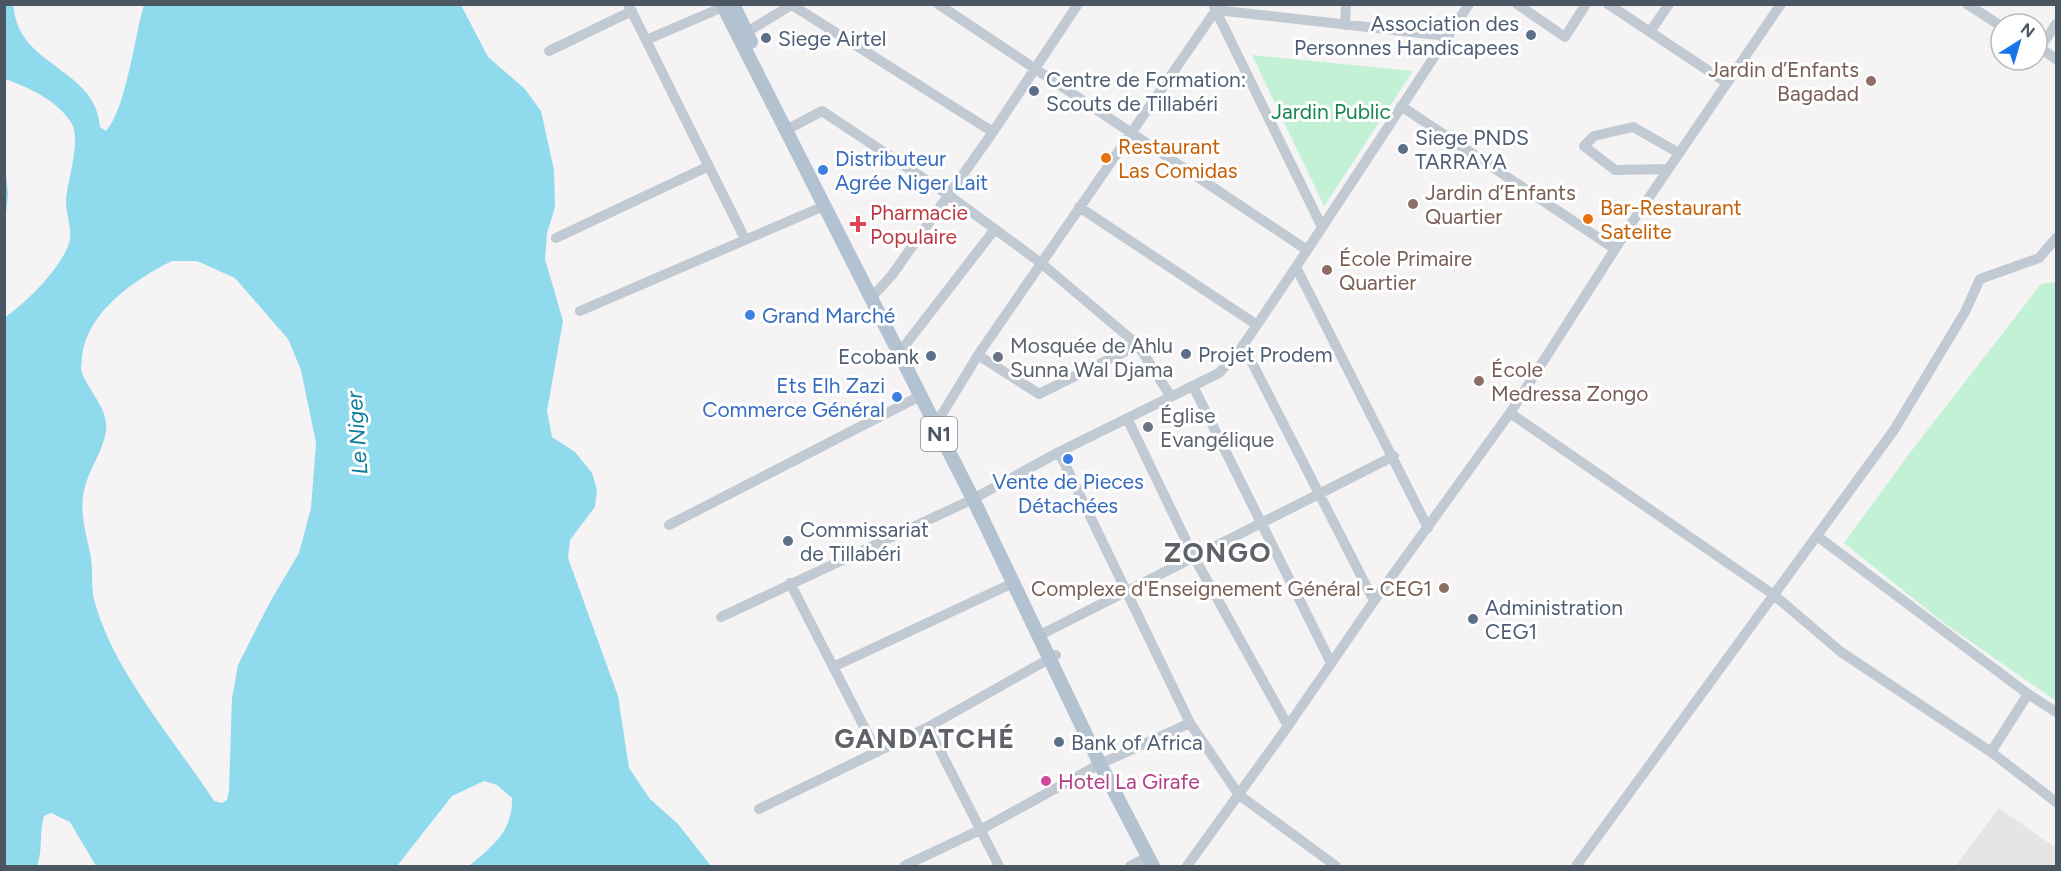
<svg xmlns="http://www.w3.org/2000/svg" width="2061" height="871" font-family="Figtree,sans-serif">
<rect width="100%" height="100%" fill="#f5f3f3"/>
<!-- education -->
<path fill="#e6e4e5" d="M1999,808L2056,848V866H1955Z"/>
<!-- green -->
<path fill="#c3f1d5" d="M1252,55L1413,71L1324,206Z
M2056,282V701L1944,623L1844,543L1909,454L2041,284Z"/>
<!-- water -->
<path fill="#90daee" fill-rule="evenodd" d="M5,4L13,5C14,10 15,17 17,23C32,67 97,74 100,127L106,131C126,110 135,34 144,5H461L488,57L525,89L541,111L554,170L555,207L547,233L545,259L563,321L547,411L552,437L575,452L592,473L597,490L595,507L570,540L568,558L618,696L629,768L650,799L678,824L711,866H469C492,846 513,832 512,798L497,785L484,781L452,796L397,866H96L70,822L51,813L44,816C39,833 43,850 37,866H5V317C25,304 59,270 68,246C74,233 66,215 66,201C67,182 81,141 72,124C59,101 28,87 5,79ZM172,261H197L235,278L288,339L301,370L316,443L311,508L299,553L270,602L238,665L232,698L229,790L227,800L222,803L214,801C175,741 111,668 94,599C91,586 93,571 91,558C87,536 79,513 84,491C88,470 103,452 106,431C109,409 89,392 82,373C80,368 82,361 82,356C87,312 135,279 172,261Z
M5,161L8,194L5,224L4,161Z"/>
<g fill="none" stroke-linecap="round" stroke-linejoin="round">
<!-- minor -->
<path stroke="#c1cad2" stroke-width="10" d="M628,4L745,239
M938,4L1307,250
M1517,4L1565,37L1586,4
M1608,4L1727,83
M1967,4L2001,26
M792,5L993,132
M1214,7L1322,227
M1345,25L1346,4
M747,32L793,4
M1650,32L1669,4
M646,40L723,7
M2037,46L2056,59
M2040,48L2056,24
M549,51L632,11
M1401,106L1615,249
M790,128L822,111L947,194L1041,263L1138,345L1171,397
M1668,169L1615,170L1584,146L1594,136L1633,127L1679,153
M1079,207L1257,325
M556,238L709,166
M1296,267L1428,528
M871,298L892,275L993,132L1078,4
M580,311L824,206
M1243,345L1374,601
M899,353L995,229
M978,355L1039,394L1138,345
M1193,386L1331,663
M1510,413L1774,595L1841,652L1991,752L2056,802
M1127,418L1194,557L1288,726
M939,419L978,355L1216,10L1447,36
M1059,452L1190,723L1239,795L1336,866
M669,525L920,396
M1817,536L2028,694L2056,712
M790,583L877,752
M721,617L973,499L1059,452L1219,373L1238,353L1296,267L1469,4
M1044,633L1394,456
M833,667L1013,583
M928,727L999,866
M1991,752L2028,694
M759,809L928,727L1056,655
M904,866L980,830L1100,764L1190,723
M1130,866L1148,857
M1187,866L1288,726L1374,601L1510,413L1635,218L1781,4
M1576,866L1894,430L1965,312L1980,279L2039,258L2056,238"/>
<!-- major -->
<path stroke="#b3c2d1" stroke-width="14" d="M722,4L973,499L1100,764L1153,866
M733,4L751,42"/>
</g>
<!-- markers -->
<g fill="#5c6f8a" stroke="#fff" stroke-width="2">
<circle cx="1531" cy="35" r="6"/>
<circle cx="766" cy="38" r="6"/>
<circle cx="1034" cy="91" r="6"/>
<circle cx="1403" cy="149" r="6"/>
<circle cx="1186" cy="354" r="6"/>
<circle cx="931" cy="356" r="6"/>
<circle cx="788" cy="541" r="6"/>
<circle cx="1473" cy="619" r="6"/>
<circle cx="1059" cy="742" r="6"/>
</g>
<g fill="#8d6e63" stroke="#fff" stroke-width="2">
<circle cx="1871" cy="81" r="6"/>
<circle cx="1413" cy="204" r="6"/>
<circle cx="1327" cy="270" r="6"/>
<circle cx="1479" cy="381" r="6"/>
<circle cx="1444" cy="588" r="6"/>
</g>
<g fill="#e8710a" stroke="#fff" stroke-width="2">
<circle cx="1106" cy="158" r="6"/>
<circle cx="1588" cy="219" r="6"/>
</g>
<g fill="#3f7fe0" stroke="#fff" stroke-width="2">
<circle cx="823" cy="170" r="6"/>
<circle cx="750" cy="315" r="6"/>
<circle cx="897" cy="397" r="6"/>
<circle cx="1068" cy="459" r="6"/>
</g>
<path fill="#e0444e" stroke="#fff" stroke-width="2" d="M855 215h6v6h6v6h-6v6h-6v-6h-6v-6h6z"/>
<g fill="#6b7280" stroke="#fff" stroke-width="2">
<circle cx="998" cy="357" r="6"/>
<circle cx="1148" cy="427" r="6"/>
</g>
<circle fill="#d1479c" stroke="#fff" stroke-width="2" cx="1046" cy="781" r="6"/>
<g text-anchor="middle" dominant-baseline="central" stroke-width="6" stroke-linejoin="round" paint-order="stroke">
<!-- shield labels -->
<rect fill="#fff" stroke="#808990" stroke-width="1.5" x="921" y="417" width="36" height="34" rx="4.5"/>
<g font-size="20" font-weight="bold" fill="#4a5661">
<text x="939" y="434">N1</text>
</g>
<!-- service labels -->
<g font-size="21" fill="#4e5e75" stroke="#fff" text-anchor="start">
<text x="1519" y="23" text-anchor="end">Association des<tspan x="1519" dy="24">Personnes Handicapees</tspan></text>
<text x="778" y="38">Siege Airtel</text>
<text x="1046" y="79">Centre de Formation:<tspan x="1046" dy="24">Scouts de Tillabéri</tspan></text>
<text x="1415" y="137">Siege PNDS<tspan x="1415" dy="24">TARRAYA</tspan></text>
<text x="1198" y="354">Projet Prodem</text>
<text x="919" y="356" text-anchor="end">Ecobank</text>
<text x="800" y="529">Commissariat<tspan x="800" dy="24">de Tillabéri</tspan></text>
<text x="1485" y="607">Administration<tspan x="1485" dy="24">CEG1</tspan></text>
<text x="1071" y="742">Bank of Africa</text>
</g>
<!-- education labels -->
<g font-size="21" fill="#785e54" stroke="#fff" text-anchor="start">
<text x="1859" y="69" text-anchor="end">Jardin d’Enfants<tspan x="1859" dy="24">Bagadad</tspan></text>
<text x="1425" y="192">Jardin d’Enfants<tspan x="1425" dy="24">Quartier</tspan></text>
<text x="1339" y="258">École Primaire<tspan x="1339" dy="24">Quartier</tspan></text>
<text x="1491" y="369">École<tspan x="1491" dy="24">Medressa Zongo</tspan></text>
<text x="1432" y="588" text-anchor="end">Complexe d'Enseignement Général - CEG1</text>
</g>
<!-- park labels -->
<g font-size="21" fill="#17864f" stroke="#fff">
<text x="1331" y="111">Jardin Public</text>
</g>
<!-- food labels -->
<g font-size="21" fill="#c56008" stroke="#fff" text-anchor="start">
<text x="1118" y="146">Restaurant<tspan x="1118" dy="24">Las Comidas</tspan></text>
<text x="1600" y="207">Bar-Restaurant<tspan x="1600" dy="24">Satelite</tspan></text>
</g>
<!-- shop labels -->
<g font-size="21" fill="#366cbe" stroke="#fff" text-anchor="start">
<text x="835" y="158">Distributeur<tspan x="835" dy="24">Agrée Niger Lait</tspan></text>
<text x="762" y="315">Grand Marché</text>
<text x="885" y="385" text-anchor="end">Ets Elh Zazi<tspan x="885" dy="24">Commerce Général</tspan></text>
<text x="1068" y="481" text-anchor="middle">Vente de Pieces<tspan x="1068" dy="24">Détachées</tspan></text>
</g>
<!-- health labels -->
<g font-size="21" fill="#be3a42" stroke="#fff" text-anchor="start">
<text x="870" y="212">Pharmacie<tspan x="870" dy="24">Populaire</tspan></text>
</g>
<!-- worship labels -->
<g font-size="21" fill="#5b616d" stroke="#fff" text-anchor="start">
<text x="1010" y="345">Mosquée de Ahlu<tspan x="1010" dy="24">Sunna Wal Djama</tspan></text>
<text x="1160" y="415">Église<tspan x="1160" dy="24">Evangélique</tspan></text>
</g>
<!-- hotel labels -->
<g font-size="21" fill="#b23c85" stroke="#fff" text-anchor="start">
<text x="1058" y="781">Hotel La Girafe</text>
</g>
<!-- water labels -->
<g font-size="22" font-style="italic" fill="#0c7c9b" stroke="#fff">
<text transform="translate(357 433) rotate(-94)">Le Niger</text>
</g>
<!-- district labels -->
<g font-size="27" font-weight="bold" letter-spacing="1.5" fill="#5f6368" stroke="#fff">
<text x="1218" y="552">ZONGO</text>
<text x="925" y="738">GANDATCHÉ</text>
</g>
</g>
<!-- border -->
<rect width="2061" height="871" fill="none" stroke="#4a5661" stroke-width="12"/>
<!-- north arrow -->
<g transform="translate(2019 42) rotate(37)"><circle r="28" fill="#ffffff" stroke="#b7bbc0" stroke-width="1.5"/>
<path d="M0-4.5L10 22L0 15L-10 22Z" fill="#1a73e8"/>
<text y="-9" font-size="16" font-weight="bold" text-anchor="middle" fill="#4a5661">N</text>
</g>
</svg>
